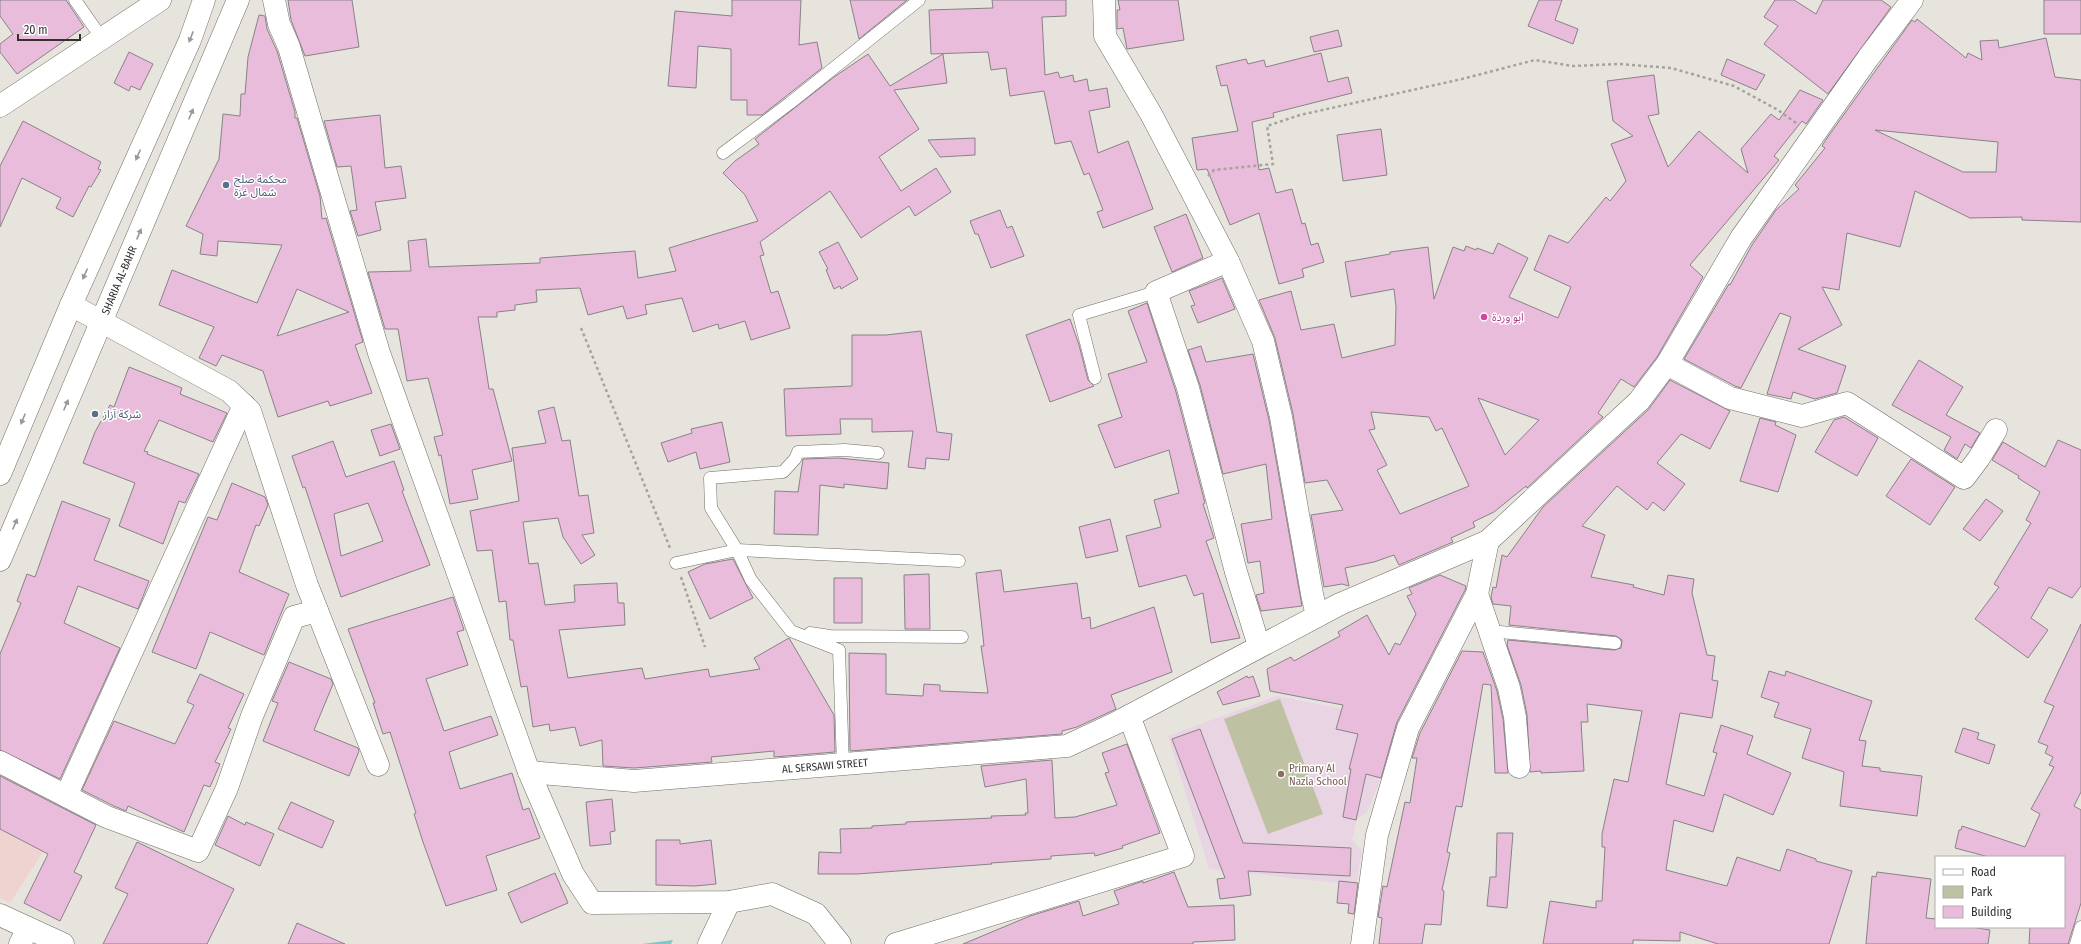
<svg xmlns="http://www.w3.org/2000/svg" width="2081" height="944" font-family="'Fira Sans Condensed','Noto Sans Arabic',sans-serif">
<rect width="100%" height="100%" fill="#e7e4dd"/>
<!-- industrial -->
<path fill="#eed3d1" d="M0,770L73,805L10,903L0,898Z"/>
<!-- education -->
<path fill="#e8d4e3" d="M1277,696L1405,721L1367,812L1357,819L1352,840L1362,851L1356,885L1209,869L1168,736Z"/>
<!-- green -->
<path fill="#bfc1a3" d="M1280,699L1323,814L1268,834L1224,719Z"/>
<!-- water -->
<path fill="#83c6c7" d="M673,940L671,944H642Z"/>
<!-- building -->
<path fill="#e9bcdc" stroke="#898286" fill-rule="evenodd" d="M0,0H66L84,27L17,74L0,52V44L13,34L0,16Z
M288,0H352L359,47L305,56L291,20Z
M732,0H801L799,45L817,42L822,68L762,115H747V100H731V49L698,46L696,88L668,86L675,11L732,16Z
M850,0H907L859,39Z
M992,0H1066V16L1042,17L1045,75L1058,72L1060,78L1073,75L1074,82L1087,79L1089,91L1107,88L1110,107L1089,111L1098,153L1128,141L1153,209L1103,228L1097,212L1103,210L1089,173L1084,175L1071,141L1055,144L1044,91L1010,96L1006,68L991,70L988,52L931,54L929,10L993,8Z
M1118,0H1178L1184,40L1127,49L1123,28L1117,29V10H1120Z
M1539,0H1562L1555,20L1578,29L1573,44L1528,26Z
M1775,0H1794L1816,14L1823,0H1881L1891,7L1828,94L1764,44L1778,26L1764,17Z
M2044,0H2081V34H2044Z
M259,15L265,16L267,29L277,51L295,112V118H297L320,196L322,219L326,218L363,342L355,345L372,393L330,406L328,401L278,417L263,371L222,355L216,366L199,358L214,327L159,305L172,270L257,303L282,245L218,241L217,256L200,254L203,234L186,226L219,159L223,114L240,116L241,94H245L248,57ZM297,289L349,312L277,336Z
M1917,19L1966,58L1968,53L1982,60L1980,41L1998,40L1999,48L2046,38L2055,77L2081,80V222L2022,220V217L1970,218L1915,191L1900,247L1847,233L1839,290L1822,287L1842,325L1798,349L1846,366L1837,393L1815,399L1793,392L1791,399L1767,394L1791,317L1780,313L1741,388L1735,386L1684,359L1729,284L1730,285L1752,245L1776,210L1799,189L1795,185L1825,148L1822,146L1827,138L1912,20L1915,22ZM1875,130L1998,142L1996,172H1963Z
M1338,30L1342,46L1314,52L1310,37Z
M129,52L153,64L140,90L131,86L129,91L114,83Z
M1321,53L1328,82L1348,77L1352,93L1273,113L1274,117L1252,122L1259,170L1269,168L1276,193L1292,189L1302,224L1305,223L1311,245L1318,243L1324,262L1302,269L1304,277L1279,284L1259,213L1230,225L1207,169L1197,170L1192,138L1238,131L1227,85L1221,86L1216,66L1246,59L1248,64L1264,60L1266,67Z
M868,54L890,86L943,54L947,83L894,90L919,129L879,157L901,191L936,168L951,192L915,216L909,206L861,238L830,191L760,242L764,255L760,256L771,293L778,291L790,328L751,340L745,321L719,329L718,324L693,332L682,298L645,305L647,314L627,319L623,306L588,315L580,288L536,290L537,302L515,305V310L497,312V317H478L489,389H493L512,461L472,470L478,499L450,504L441,455L439,456L434,437L443,435L428,378L407,381L398,329H385L368,272L411,271L408,241L426,239L429,267L540,263V258L635,251L638,278L676,271L669,248L758,221L745,195L723,173L735,161L759,144L755,139L834,77Z
M1727,59L1765,75L1756,90L1721,75Z
M1654,75L1659,114L1648,116L1668,167L1699,131L1748,173L1741,149L1771,114L1779,120L1800,90L1823,100L1806,124L1802,121L1774,156L1779,160L1690,265L1703,277L1657,357L1634,387L1621,379L1598,413L1603,417L1527,488L1526,486L1494,512L1473,522L1475,527L1451,538L1453,542L1399,565L1394,555L1374,562L1345,568L1349,586L1342,584L1324,587L1311,515L1343,510L1327,480L1305,483L1293,414L1275,338L1259,300L1291,291L1301,330L1334,324L1342,358L1395,345L1396,307L1394,289L1351,297L1345,262L1390,254V252L1428,247L1434,299L1453,247L1464,251L1466,246L1476,250L1477,248L1493,254L1498,243L1528,258L1509,297L1558,318L1571,287L1534,270L1549,235L1568,243L1606,197L1610,201L1626,181L1611,144L1633,136L1613,121L1607,81ZM1478,398L1539,420L1505,455ZM1371,412L1429,417L1436,431L1442,428L1469,486L1400,514L1377,470L1387,465L1369,430L1375,429Z
M380,115L385,168L401,166L406,198L375,202L381,230L358,236L350,211L357,210L351,166L337,167L324,121Z
M23,121L101,162L98,169L101,170L91,187L89,186L73,217L56,208L61,198L22,178L0,227V166Z
M1381,129L1387,175L1343,181L1337,135Z
M975,138V155L940,157L928,140Z
M1000,210L1007,228L1012,226L1024,256L991,268L978,234H975L970,221Z
M1186,214L1203,258L1172,272L1154,227Z
M838,242L858,279L841,289L840,286L834,289L826,270L828,269L819,252Z
M1222,278L1235,309L1198,323L1191,306L1195,305L1189,291Z
M1147,303L1176,392L1205,503L1203,504L1214,538L1206,541L1240,638L1211,643L1203,593L1194,596L1186,575L1139,587L1126,536L1161,527L1154,500L1179,493L1169,450L1115,468L1098,425L1122,417L1108,374L1147,362L1128,311Z
M1070,319L1079,345L1088,380L1094,386L1050,402L1026,335Z
M921,331L937,432L952,434L949,460L926,458L925,469L908,467L913,431L872,432V419H840L841,434L786,436L784,389L852,386V335H886Z
M1201,346L1206,362L1253,354L1269,420L1302,606L1261,611L1256,595L1264,593L1260,561L1248,563L1241,524L1272,519L1266,464L1223,474L1200,385L1188,350Z
M1919,360L1963,387L1946,415L1980,433L1971,448L1965,444L1957,459L1944,450L1951,437L1892,405Z
M129,367L182,388L180,394L227,413L213,442L159,420L144,451L148,452L147,454L199,474L185,503L179,501L163,544L119,526L135,483L83,463L95,432L110,405L114,407Z
M1670,380L1730,411L1710,449L1681,434L1657,463L1685,484L1664,511L1653,502L1647,510L1617,486L1582,526L1605,535L1591,577L1634,585L1633,587L1664,595L1668,575L1694,579L1692,593L1707,655L1715,656L1712,680L1718,681L1712,718L1680,713L1666,784L1704,796L1717,753L1713,752L1721,725L1753,736L1747,754L1791,773L1773,815L1724,794L1713,832L1674,820L1666,870L1727,886L1737,857L1780,871L1787,849L1816,859V861L1852,871L1829,944H1718L1680,932V941L1633,940V944H1543L1550,901L1596,908V901H1602L1605,847H1602V834L1614,779L1628,782L1642,711L1587,704L1588,722H1581L1584,771L1541,773V771L1530,772L1527,715L1521,685L1507,645L1508,640L1614,650L1621,648L1622,640L1616,636L1509,625L1511,606L1493,604L1491,597L1493,587L1496,588L1502,555L1507,557L1543,507L1648,410Z
M554,407L562,441L570,440L579,496L588,495L594,533L582,535L595,555L581,564L563,537L558,518L523,522L529,564L538,563L545,605L575,602L574,585L617,583L618,603H624L625,625L559,630L568,678L642,668L645,679L708,669L710,677L760,669L754,658L789,638L834,715L835,752L774,757V751L711,757L712,762L634,768L603,766L602,740L580,746L575,727L550,731L549,724L533,727L527,686L521,687L513,640H510L506,601L499,602L492,550L477,551L470,511L519,501L512,448L546,443L538,411Z
M1844,417L1878,438L1857,476L1815,452L1834,420Z
M1760,418L1776,422L1775,425L1796,435L1778,492L1740,481Z
M722,422L730,462L700,469L696,452L668,462L661,443L692,433L691,429Z
M391,424L400,449L380,456L371,430Z
M2058,440L2081,450V586L2072,598L2049,587L2031,618L2048,630L2028,658L1975,619L1999,587L1994,584L2031,523L2026,520L2040,492L2018,478L2019,476L1992,460L2003,442L2045,467Z
M333,441L346,477L394,461L404,490L402,491L430,565L341,597L305,487L303,488L292,456ZM368,503L383,541L341,556L334,514Z
M838,458L889,463L887,489L844,484V488L820,485L818,535L774,534L775,491L798,492L803,459Z
M1911,459L1955,487L1930,525L1886,496Z
M232,483L265,497L268,505L259,526L256,525L239,572L289,594L264,655L210,632L196,669L152,652L208,517L217,520Z
M1986,499L2003,511L1980,541L1963,529Z
M62,501L110,519L94,560L149,581L138,609L78,586L64,623L120,648L60,779L0,750V654L21,603L17,601L27,574L35,577Z
M1110,519L1118,551L1086,558L1079,527Z
M733,559L753,598L710,619L688,572L705,564Z
M1001,570L1004,592L1077,583L1082,619L1090,617L1091,629L1154,607L1172,672L1111,695L1116,709L1077,727L1062,731V734L850,751L849,653L886,654V694L923,696L924,684L940,685V691L988,693L981,646H984L976,573Z
M929,574L930,629H905L904,575Z
M1440,575L1466,586L1465,590L1397,722L1381,778L1366,774L1356,820L1343,817L1351,769H1349L1358,734L1336,729L1343,705L1270,691L1267,669L1291,657L1294,661L1340,636L1338,632L1367,615L1389,655L1395,643L1400,645L1416,614L1407,596L1412,594L1409,588Z
M834,578H862V623H834Z
M453,597L464,630L457,632L468,665L426,679L444,731L491,716L498,735L449,752L460,789L512,773L523,810L529,808L540,838L486,856L497,890L446,906L423,842L414,814L416,813L390,732L383,734L373,703H375L348,629Z
M2081,624V792L2074,806L2081,810V903L2068,944H2029L2030,927H2064V857H1989L1955,848L1959,830H1961L1962,826L2025,847L2040,814L2031,809L2054,767L2049,765L2053,757L2045,753L2048,746L2038,742L2054,706L2044,702Z
M1462,651L1483,652L1497,691L1503,719L1508,773H1495L1491,685L1483,684L1462,807L1456,806L1447,852L1450,853L1442,890L1444,891L1441,925L1425,924L1422,944H1379L1382,918L1378,917L1383,886L1387,887L1405,802L1410,803L1417,758H1412L1420,733Z
M289,662L331,679L333,684L314,730L358,748L359,751L349,776L263,741L278,703L272,701Z
M1769,671L1785,676L1786,671L1872,701L1859,740L1866,741L1862,766L1880,768V771L1922,776L1917,816L1840,806L1844,772L1802,758L1811,729L1774,717L1779,703L1761,697Z
M200,674L244,694L228,728L231,729L215,762L220,764L210,787L204,785L184,832L128,806L126,811L114,806L82,790L114,721L175,744L194,705L187,702Z
M1247,676L1248,678L1253,676L1260,696L1223,705L1217,692Z
M1963,728L1979,733L1977,739L1995,745L1989,764L1955,752Z
M1200,729L1243,843L1351,848L1350,876L1248,871L1251,895L1220,899L1217,879L1225,878L1172,739Z
M1127,744L1160,833L1122,846L1123,848L1095,856L1094,853L1051,856V859L991,863L992,864L857,874H818L819,852L841,853L840,829L872,828V826L906,824V822L992,818L991,816L1026,815L1025,813H1028L1026,779L985,787L981,766L1052,760L1055,818L1075,817L1117,805L1105,773L1109,772L1102,753Z
M0,776L96,825L74,872L82,876L60,921L24,903L48,854L0,829Z
M612,799L615,831L610,832L611,844L590,846L586,802Z
M291,802L334,821L322,848L278,829Z
M228,816L245,825L246,822L274,834L260,866L215,845Z
M1497,833H1513L1507,908L1487,906L1490,877H1496Z
M656,840H680V844L711,840L716,884L695,886L656,885Z
M137,842L234,889L207,944H103L128,894L115,888Z
M1174,872L1188,907L1234,905L1235,940L1193,942V944H963L1030,916L1079,901L1083,916L1119,904L1114,891L1143,881V883Z
M1877,872L1931,879L1926,918L1936,919V927H1971L1990,930L1988,944H1866L1872,876L1876,877Z
M555,873L568,903L521,923L508,893Z
M1339,881L1358,883L1354,914L1348,913L1349,904L1337,903Z
M297,923L345,944H288Z"/>
<g fill="none" stroke-linecap="round" stroke-linejoin="round">
<defs>
<path id="lane" d="M75,0L103,40
M723,153L790,103L919,0
M1095,378L1079,315L1156,292
M676,563L737,550L959,561
M1490,631L1615,643
M810,633L830,636L962,637
M843,765L839,650L791,631L751,580L737,550L711,508L710,478L783,472L795,459L798,452L845,450L878,453
M2076,944L2081,927"/>
<g id="street">
<path d="M274,0L279,24L289,47L379,353L529,772L573,874L592,903L729,902L772,894L816,914L840,944"/>
<path d="M1104,0L1105,36L1151,114L1228,261L1156,292L1188,388L1236,572L1259,646"/>
<path d="M0,106L160,0"/>
<path d="M1228,261L1263,341L1281,417L1312,594L1317,616"/>
<path d="M71,305L229,391L250,411L307,585L378,765"/>
<path d="M1667,364L1730,398L1802,416L1847,403L1964,478L1979,458L1996,430"/>
<path d="M1477,594L1509,688L1515,717L1519,767"/>
<path d="M0,762L107,817L198,851L227,788L252,716L294,617L317,611"/>
<path id="s1" d="M529,772L634,781L1067,746L1116,723L1340,604L1488,541L1639,401L1667,364L1741,238L1868,58L1912,0"/>
<path d="M66,796L244,405"/>
<path d="M0,915L63,944"/>
<path d="M20,944L28,928"/>
<path d="M709,944L729,902"/>
<path d="M896,944L1183,856L1129,716"/>
<path d="M1362,944L1377,835L1408,728L1477,594L1488,541"/>
</g>
<g id="secondary">
<path d="M0,474L71,305L190,40L204,0"/>
<path id="s2" d="M0,560L238,0"/>
</g>
</defs>
<!-- lane casing -->
<use href="#lane" stroke="#716e67" stroke-width="13"/>
<!-- street casing -->
<use href="#street" stroke="#716e67" stroke-width="23"/>
<!-- secondary casing -->
<use href="#secondary" stroke="#716e67" stroke-width="23"/>
<!-- path -->
<path stroke="#a5a39e" stroke-width="2.5" stroke-dasharray="3 3" stroke-linecap="butt" d="M1208,176L1214,170L1273,164L1267,126L1300,115L1462,79L1535,60L1573,66L1619,64L1671,68L1734,86L1778,110L1796,123
M581,328L670,548
M681,577L705,647"/>
<!-- lane -->
<use href="#lane" stroke="#fff" stroke-width="12"/>
<!-- street -->
<use href="#street" stroke="#fff" stroke-width="22"/>
<!-- secondary -->
<use href="#secondary" stroke="#fff" stroke-width="22"/>
</g>
<!-- one-way arrows -->
<defs><path id="oneway-solid" d="M-6-.8H1V-3.2L6.5 0L1 3.2V.8H-6Z"/></defs>
<g fill="#999897">
<use href="#oneway-solid" transform="translate(191 37) rotate(111)"/>
<use href="#oneway-solid" transform="translate(191 114) rotate(-67)"/>
<use href="#oneway-solid" transform="translate(138 155) rotate(114)"/>
<use href="#oneway-solid" transform="translate(139 234) rotate(-67)"/>
<use href="#oneway-solid" transform="translate(85 274) rotate(114)"/>
<use href="#oneway-solid" transform="translate(66 405) rotate(-67)"/>
<use href="#oneway-solid" transform="translate(23 419) rotate(113)"/>
<use href="#oneway-solid" transform="translate(15 524) rotate(-67)"/>
</g>
<!-- markers -->
<g fill="#5c6f8a" stroke="#fff" stroke-width="1.5">
<circle cx="226" cy="185" r="4"/>
<circle cx="95" cy="414" r="4"/>
</g>
<circle fill="#d1479c" stroke="#fff" stroke-width="1.5" cx="1484" cy="317" r="4"/>
<circle fill="#8d6e63" stroke="#fff" stroke-width="1.5" cx="1281" cy="774" r="4"/>
<g text-anchor="middle" dominant-baseline="central" stroke-width="3" stroke-linejoin="round" paint-order="stroke">
<!-- service labels -->
<g font-size="11" fill="#4e5e75" stroke="#fff" text-anchor="start">
<text x="234" y="179">محكمة صلح<tspan x="234" dy="13">شمال غزة</tspan></text>
<text x="103" y="414">شركة آزاز</text>
</g>
<!-- street labels -->
<g font-size="11" fill="#33322f" stroke="#fff">
<text stroke="none"><textPath href="#s2" startOffset="304">SHARIA AL-BAHR</textPath></text>
<text stroke="none"><textPath href="#s1" startOffset="297">AL SERSAWI STREET</textPath></text>
</g>
<!-- hotel labels -->
<g font-size="11" fill="#b23c85" stroke="#fff" text-anchor="start">
<text x="1492" y="317">ابو وردة</text>
</g>
<!-- education labels -->
<g font-size="11" fill="#785e54" stroke="#fff" text-anchor="start">
<text x="1289" y="768">Primary Al<tspan x="1289" dy="13">Nazla School</tspan></text>
</g>
</g>
<!-- legend -->
<rect x="1935" y="856" width="130" height="72" fill="#ffffff" stroke="#adadac"/>
<rect x="1943" y="869" width="20" height="6" fill="#ffffff" stroke="#adadac"/>
<text x="1971" y="876" font-size="12" fill="#33322f">Road</text>
<rect x="1943" y="886" width="20" height="12" fill="#bfc1a3" stroke="#adadac"/>
<text x="1971" y="896" font-size="12" fill="#33322f">Park</text>
<rect x="1943" y="906" width="20" height="12" fill="#e9bcdc" stroke="#adadac"/>
<text x="1971" y="916" font-size="12" fill="#33322f">Building</text>
<!-- scale -->
<path d="M18 34v6h62v-6" fill="none" stroke="#33322f" stroke-width="2"/>
<text x="24" y="34" font-size="12" fill="#33322f" stroke="#ffffff" stroke-width="3" paint-order="stroke">20 m</text>
</svg>
